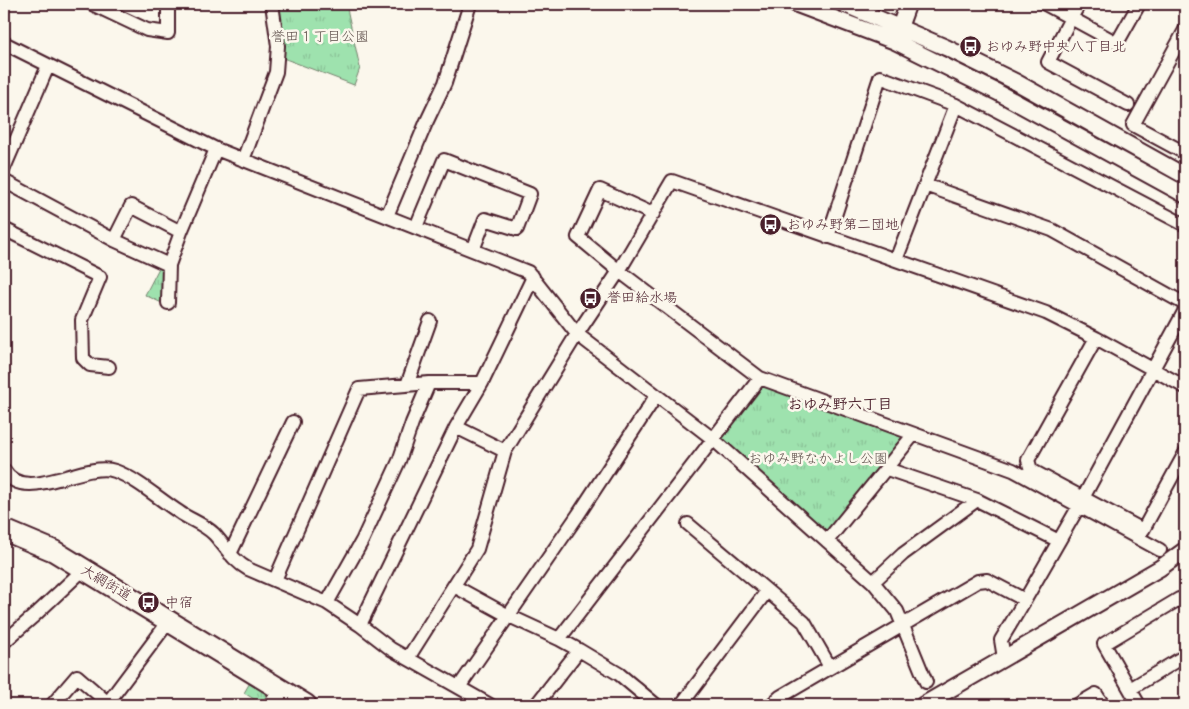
<svg xmlns="http://www.w3.org/2000/svg" width="1189" height="709" font-family="'Architects Daughter','Klee One',sans-serif">
<defs>
<pattern id="park-tufts" width="24" height="20" patternUnits="userSpaceOnUse" patternTransform="scale(1.25)"><rect width="24" height="20" fill="#9ee2ae"/><path d="M3 7l-1-3M5 7V3M7 7l1-3M15 17l-1-3M17 17v-4M19 17l1-3" fill="none" stroke="#8ac196"/></pattern>
</defs>
<rect width="100%" height="100%" fill="#fbf7ec"/>
<filter id="ink" filterUnits="userSpaceOnUse"><feTurbulence type="fractalNoise" baseFrequency=".02" numOctaves="2"/><feDisplacementMap in="SourceGraphic" scale="10" xChannelSelector="R" yChannelSelector="G"/><feConvolveMatrix kernelMatrix="1 2 1 2 8 2 1 2 1" color-interpolation-filters="sRGB"/></filter>
<g filter="url(#ink)">
<!-- park -->
<path fill="url(#park-tufts)" stroke="#74806c" d="M276,4H346L360,68L354,85L283,58Z
M161,264L166,266L164,304L145,295Z
M763,382L907,438L823,535L720,441Z
M252,679L272,691L264,705L244,693Z"/>
<g fill="none" stroke-linecap="round" stroke-linejoin="round">
<defs>
<path id="minor" d="M92,4L147,30L168,33V4
M1045,4L1071,18L1079,4
M1185,30L1133,125L1185,153
M4,43L216,149L528,272L577,334L713,439L873,582L897,611L926,682
M1128,105L1048,62L1071,18L1117,43L1139,4
M243,160L276,72L278,46L272,4
M4,168L48,66
M4,181L114,240L169,265
M925,185L1052,230L1185,304
M653,214L600,190L578,237L619,271L760,378L1013,470L1160,550
M387,216L426,123L445,83L470,4
M416,227L444,160L530,194L517,229L485,219L473,250
M4,229L100,277L82,320L83,358L90,365L109,367
M828,237L880,77L956,105L1185,225
M114,240L131,206L181,232
M896,260L956,105
M168,303L169,265L181,232L216,149
M1096,338L1028,460L1031,470L1143,530L1185,453
M407,385L430,321
M456,427L505,451
M887,469L977,500L1059,541
M4,470C24,506 84,460 115,471C137,479 159,499 179,512C190,520 204,524 214,534C226,547 232,560 248,569L327,603L360,625L391,649L490,705
M1083,498L1185,310
M688,524L804,622L830,667
M827,541L914,434
M230,554L293,422
M275,580L359,389L429,383H482
M873,582L903,554L977,500
M454,586L507,615L559,639L579,650L619,674L656,705
M327,603L362,541L399,461L412,423L429,383
M360,625L456,427L482,383L533,277
M559,639L760,378
M4,642L35,615L84,569
M408,658L477,549L505,451L577,334L619,271L672,181L1046,313L1096,338L1185,387
M1004,658L1001,640L1025,600
M459,687L578,515L656,396
M1130,689L1185,656
M52,705L77,676L108,703
M106,705L169,621
M270,705L280,689
M536,705L579,650
M681,705L767,591
M771,705L780,697L978,581L987,580L1025,600L1079,506
M1077,705L1096,694L1103,705
M1139,705L1104,644L1179,599L1185,602"/>
<path id="tertiary" d="M796,4L894,41L997,92L1185,195
M844,4L947,48L1016,82L1185,176
M900,26L908,4
M923,705L1160,568L1185,550"/>
<path id="primary" d="M4,530L54,551L306,705"/>
</defs>
<!-- minor casing -->
<use href="#minor" stroke="#4a1f2b" stroke-width="16"/>
<!-- tertiary casing -->
<use href="#tertiary" stroke="#4a1f2b" stroke-width="19"/>
<!-- primary casing -->
<use href="#primary" stroke="#4a1f2b" stroke-width="24"/>
<!-- minor -->
<use href="#minor" stroke="#fbf7ec" stroke-width="12"/>
<!-- tertiary -->
<use href="#tertiary" stroke="#fbf7ec" stroke-width="15"/>
<!-- primary -->
<use href="#primary" stroke="#fbf7ec" stroke-width="20"/>
</g>
</g>
<!-- icons -->
<defs>
<symbol id="bus-disc" viewBox="-11 -11 22 22"><circle r="9.5" fill="#4a1f2b" stroke="#fbf7ec"/><path d="M-5-6H5V4H4V6H2V4H-2V6H-4V4H-5ZM-3.5-4V0h7V-4ZM-3.5 1.2v1.5H-2V1.2ZM2 1.2v1.5H3.5V1.2Z" fill="#fff"/></symbol>
</defs>
<g fill-rule="evenodd">
<use href="#bus-disc" x="958" y="34" width="25" height="25"/>
<use href="#bus-disc" x="758" y="212" width="25" height="25"/>
<use href="#bus-disc" x="578" y="286" width="25" height="25"/>
<use href="#bus-disc" x="136" y="590" width="25" height="25"/>
</g>
<g text-anchor="middle" dominant-baseline="central" stroke-width="5" stroke-linejoin="round" paint-order="stroke">
<!-- park labels -->
<g font-size="14" fill="#5f504c" stroke="#fbf7ec">
<text x="320" y="37">誉田１丁目公園</text>
<text x="818" y="459">おゆみ野なかよし公園</text>
</g>
<!-- poi labels -->
<g font-size="14" fill="#4a1f2b" stroke="#fbf7ec" text-anchor="start">
<text x="986" y="47">おゆみ野中央八丁目北</text>
<text x="787" y="225">おゆみ野第二団地</text>
<text x="607" y="298">誉田給水場</text>
<text x="165" y="603">中宿</text>
</g>
<!-- street labels -->
<g font-size="14" fill="#4a1f2b" stroke="#fbf7ec">
<text transform="translate(106 583) rotate(31)">大網街道</text>
</g>
<!-- neighbourhood labels -->
<g font-size="15" font-weight="bold" fill="#4a1f2b" stroke="#fbf7ec">
<text x="840" y="404">おゆみ野六丁目</text>
</g>
</g>
<!-- margin -->
<rect width="1189" height="709" fill="none" stroke="#fbf7ec" stroke-width="20"/>
<rect x="10" y="10" width="1169" height="689" fill="none" stroke="#4a1f2b" stroke-width="2" filter="url(#ink)"/>
</svg>
